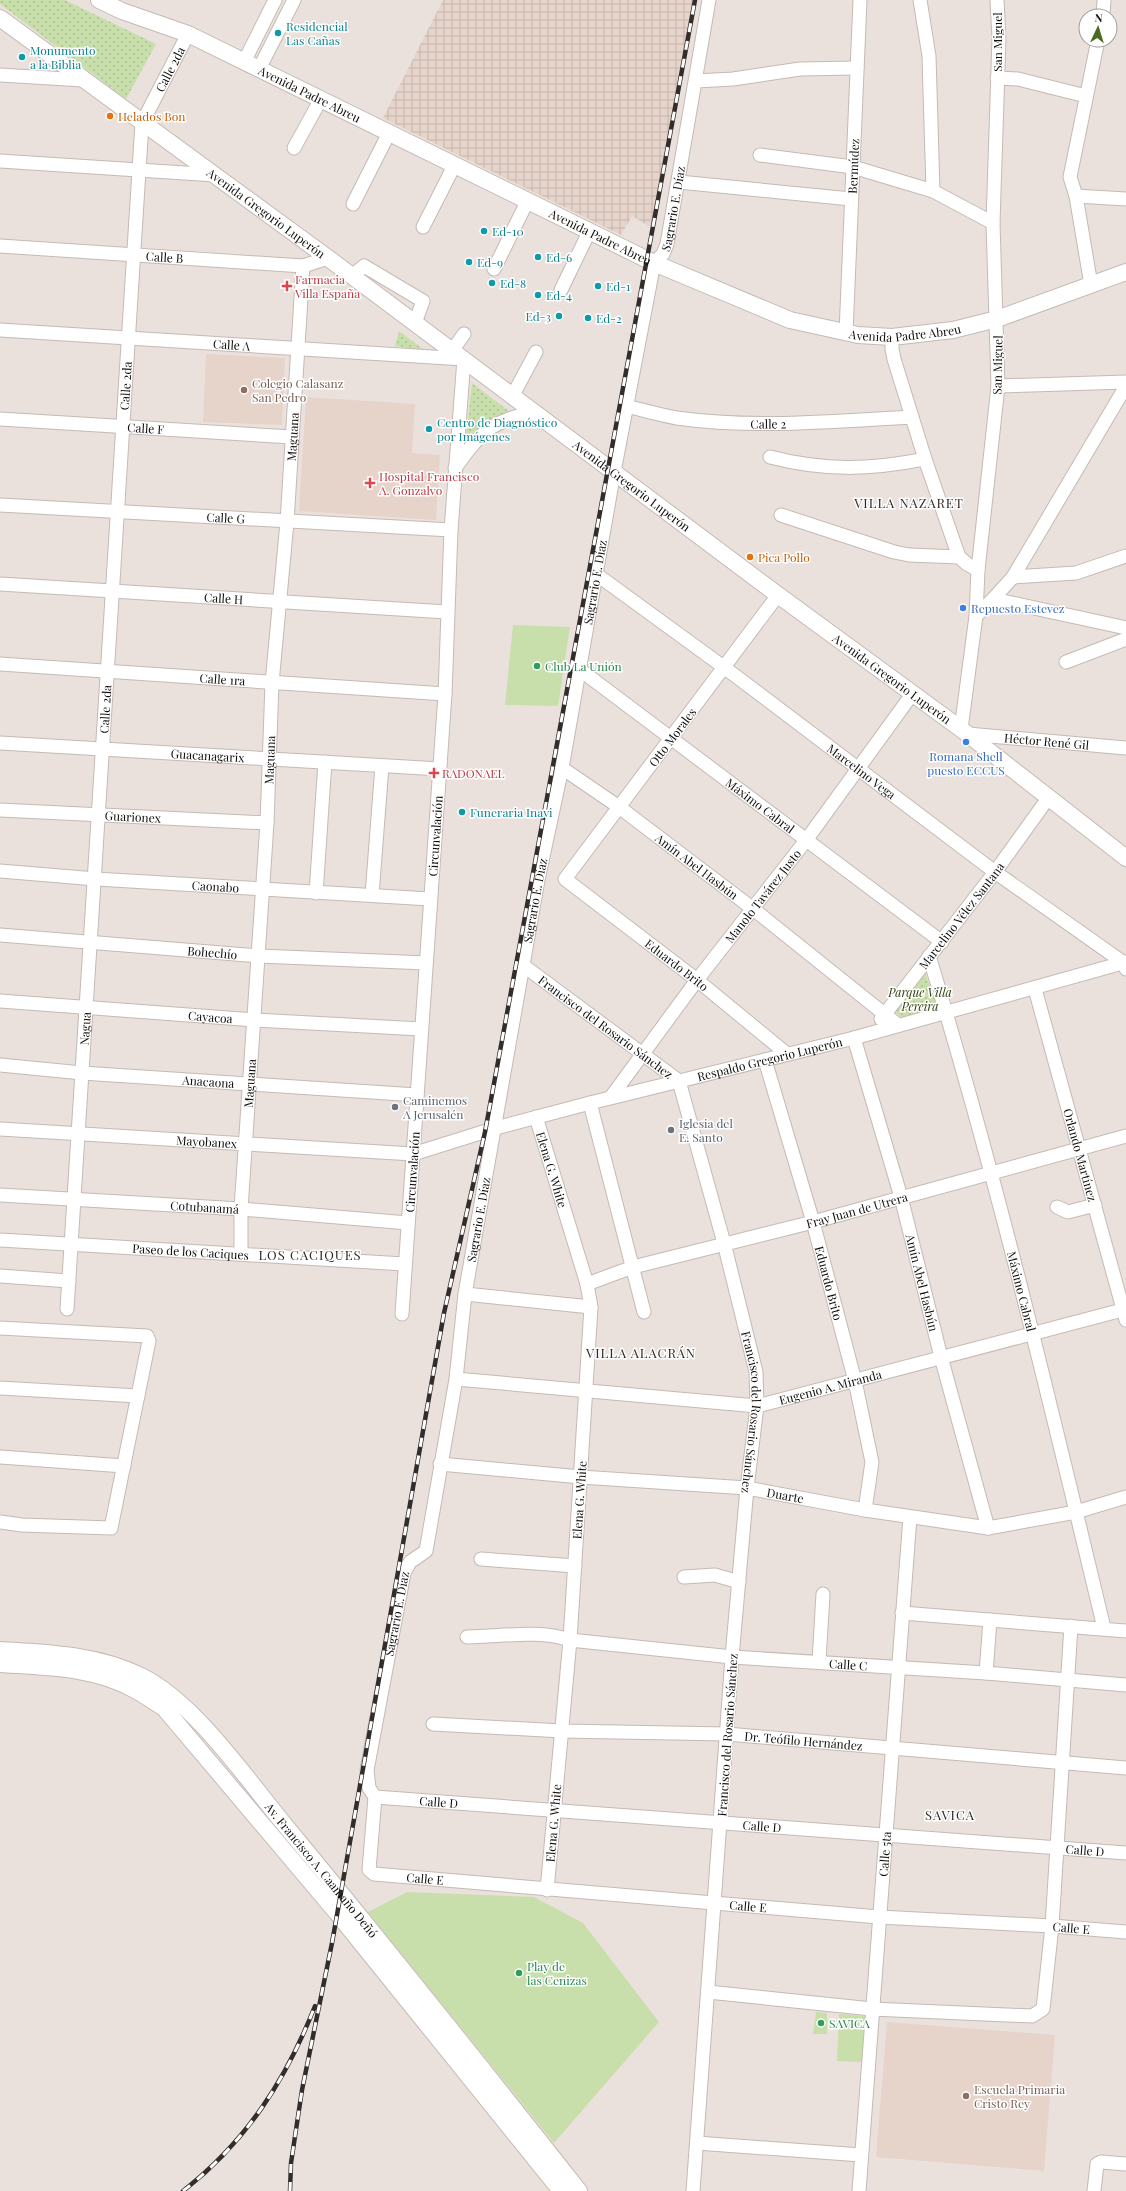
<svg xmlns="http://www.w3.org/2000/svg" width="1126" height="2191" font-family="'Playfair Display',serif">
<defs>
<pattern id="industrial-grid" width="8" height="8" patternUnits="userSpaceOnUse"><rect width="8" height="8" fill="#e6d4cb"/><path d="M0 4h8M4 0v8" fill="none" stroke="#c4b5ad"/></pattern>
<pattern id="park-dots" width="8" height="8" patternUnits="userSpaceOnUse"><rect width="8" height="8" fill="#c8dfab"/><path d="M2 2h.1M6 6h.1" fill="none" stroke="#abbe92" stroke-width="1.8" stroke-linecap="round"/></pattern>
</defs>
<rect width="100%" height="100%" fill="#ebe1dc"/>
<!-- built -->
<path fill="#e6d4cb" d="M206,354L285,358L282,425L203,422Z
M306,397L415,404L412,453L440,455L436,520L299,511Z
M887,2022L1055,2035L1044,2171L876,2157Z"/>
<!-- industrial -->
<path fill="url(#industrial-grid)" d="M443,0H693L652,228L632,216L621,235L383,118Z"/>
<!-- grass -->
<path fill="#c8dfab" d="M513,625L570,627L558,706L505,705Z
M407,1892L534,1897L583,1923L659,2022L554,2143L368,1912Z
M816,2012L827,2013V2034H813Z
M839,2014L865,2016L863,2062L837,2061Z"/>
<!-- park -->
<path fill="url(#park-dots)" d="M0,0H65L156,44L126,99L0,4Z
M399,331L424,350L395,346Z
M472,383L510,412L466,436Z
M924,970L938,1009L902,1018L893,1010Z"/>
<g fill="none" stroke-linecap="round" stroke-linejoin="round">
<defs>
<g id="minor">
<path d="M920,0L929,56L933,191"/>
<path d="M1103,16L1104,0"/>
<path d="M244,62L275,0"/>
<path d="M259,69L294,0"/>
<path d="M0,75L83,80"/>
<path d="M997,78L1018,79L1086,96"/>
<path d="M696,81L733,79L800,69L857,68"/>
<path d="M294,148L321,99"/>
<path d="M760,155L853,167L933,191L993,223"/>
<path d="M0,161L215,175"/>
<path d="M679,182L851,199"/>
<path d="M1076,196L1126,199"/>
<path d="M353,204L389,133"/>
<path d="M423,227L454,166"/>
<path id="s1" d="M0,246L303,266L328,258"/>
<path d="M494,269L527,202"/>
<path d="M352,276L364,266L423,301L415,323"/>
<path d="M1091,285L1076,196L1070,177L1098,40"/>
<path d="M561,290L589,232"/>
<path id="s2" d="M0,330L464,359L451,530L445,694L402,1314"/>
<path id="s3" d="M846,333L860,0"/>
<path d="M892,337V349L894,359L925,459L959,557"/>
<path d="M452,351L464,334"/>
<path d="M998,386L1126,382"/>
<path d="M513,395L536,352"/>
<path id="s4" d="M626,406C643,410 660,415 677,418C754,429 835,421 912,417"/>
<path id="s5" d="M0,419L292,437"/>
<path d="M770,457C824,471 870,470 925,459"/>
<path d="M455,468C465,455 475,439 489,429C502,420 518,416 532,412"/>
<path id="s6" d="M0,505L451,530"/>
<path d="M781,515L894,552L909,555L959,557L967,564L978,570"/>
<path id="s7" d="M596,574L725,668L995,872L1124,963L1126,969"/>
<path d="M1013,577L1076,573L1126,556"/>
<path id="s8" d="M0,584L447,612"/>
<path id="s9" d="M778,595L565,879L697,980L787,1054"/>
<path d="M993,599L1013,577L1126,386"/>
<path d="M976,616L993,599L1126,628"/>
<path d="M1066,662L1126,639"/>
<path id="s10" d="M0,664L445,694"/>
<path id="s11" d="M579,669L942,942"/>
<path d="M961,729L976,616L978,570L998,386L993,223L999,38L997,0"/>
<path id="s12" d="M968,734L1126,748"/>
<path id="s13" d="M0,743L440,769"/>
<path id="s14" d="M562,768L619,807L752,908L898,1025"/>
<path id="s15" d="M0,810L267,823"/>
<path id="s16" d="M0,871L96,879L430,899"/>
<path d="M316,893L325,762"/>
<path d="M372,895L382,766"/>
<path id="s17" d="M0,935L259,956L426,963"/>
<path id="s18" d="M929,956C997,1178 1050,1403 1104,1628"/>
<path id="s19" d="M524,966L679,1081L724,1243L756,1372L757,1406L747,1488L732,1657L693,2191"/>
<path id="s20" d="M1035,989L1126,1320"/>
<path id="s21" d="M0,1001L255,1020L421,1029"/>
<path id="s22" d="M881,1019L995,872L1049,797"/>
<path id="s23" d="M854,1038L901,1197L941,1357L988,1528"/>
<path id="s24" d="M765,1060L813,1222L855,1381L872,1462L865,1510"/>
<path id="s25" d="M0,1065L82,1073L417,1095"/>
<path id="s26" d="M611,1097L697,980L807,839L913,693"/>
<path d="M590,1103L644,1312"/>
<path id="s27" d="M536,1117L587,1284L591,1307L570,1640L547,1890"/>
<path id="s28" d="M0,1129L413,1154L496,1128L590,1103L854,1038L1126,962"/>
<path id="s29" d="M0,1195L241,1209L408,1223"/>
<path d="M1057,1207L1068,1212L1095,1205"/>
<path id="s30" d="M0,1240L404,1264"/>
<path id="s31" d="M241,1253V1209L267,823L272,683L287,522L303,266"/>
<path d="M0,1276L69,1281"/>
<path id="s32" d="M587,1284L633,1267L813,1222L1126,1136"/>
<path d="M465,1294L591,1307"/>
<path id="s33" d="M67,1309L142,123L188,34"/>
<path d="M0,1328L147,1336L149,1341L111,1528L22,1525L0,1522"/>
<path id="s34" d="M456,1379L757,1406L1126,1309"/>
<path d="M0,1388L138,1396"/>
<path d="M0,1457L124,1466"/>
<path id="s35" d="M440,1464L581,1477L747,1488L865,1510L988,1528L1076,1512L1126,1497"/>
<path d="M481,1559L575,1566"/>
<path d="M684,1577L715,1575L739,1582"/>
<path d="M902,1613L1126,1631"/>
<path id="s36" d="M467,1637C501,1637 537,1629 570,1640L732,1657L986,1673L1126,1685"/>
<path d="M819,1661L823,1594"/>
<path d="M986,1673L990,1620"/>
<path id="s37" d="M433,1724L562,1731L727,1734L1126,1768"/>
<path id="s38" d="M375,1797L369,1788L367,1770L404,1573L410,1562L426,1551L456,1379L465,1294L538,880L562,768L614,472L654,263L663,254L667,244L709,0"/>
<path id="s39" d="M375,1797L369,1870L374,1874L879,1917L1052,1926L1126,1932"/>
<path id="s40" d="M375,1797L1126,1853"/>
<path d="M708,1992L872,2009L1032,2016L1043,2009L1052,1926L1071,1626"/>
<path d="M697,2143L861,2155"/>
<path id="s41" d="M859,2191L910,1517"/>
<path d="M1094,2191L1097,2164L1101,2162L1126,2164"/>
</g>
<g id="major">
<path id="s42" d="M99,0L122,11L188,34L654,263L790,320L858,335L892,337L953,330L997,319L1126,272"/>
<path id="s43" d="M0,18L328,258L778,595L961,729L1126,858"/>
<path id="s44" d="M0,1650C48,1653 97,1654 141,1676C194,1702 246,1778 284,1824C384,1945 482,2068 579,2191"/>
<path d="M0,1664C45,1667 95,1667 135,1690C145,1695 154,1702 164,1708L337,1913L561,2191"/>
</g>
</defs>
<!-- minor casing -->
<use href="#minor" stroke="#c4bab5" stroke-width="15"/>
<!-- major casing -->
<use href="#major" stroke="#c4bab5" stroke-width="18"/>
<!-- minor -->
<use href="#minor" stroke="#fff" stroke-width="13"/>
<!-- major -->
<use href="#major" stroke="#fff" stroke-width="16"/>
<defs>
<path id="rail" d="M183,2191C246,2142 286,2080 315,2006
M290,2191L291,2163L302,2090L332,1943L444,1313L485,1132L695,0"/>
</defs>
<!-- rail casing -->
<use href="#rail" stroke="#322d2b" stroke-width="4.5"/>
<!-- rail -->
<use href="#rail" stroke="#fff" stroke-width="3" stroke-dasharray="9" stroke-linecap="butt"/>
</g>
<!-- markers -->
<g fill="#0f9aa8" stroke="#fff" stroke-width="1.5">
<circle cx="278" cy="33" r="4"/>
<circle cx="22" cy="57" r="4"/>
<circle cx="484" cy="231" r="4"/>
<circle cx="538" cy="257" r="4"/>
<circle cx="469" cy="262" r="4"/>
<circle cx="492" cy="283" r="4"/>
<circle cx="598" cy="286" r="4"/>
<circle cx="538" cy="295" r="4"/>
<circle cx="559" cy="316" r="4"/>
<circle cx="588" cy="318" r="4"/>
<circle cx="429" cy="429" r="4"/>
<circle cx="462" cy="812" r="4"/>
</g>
<g fill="#e8710a" stroke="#fff" stroke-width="1.5">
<circle cx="110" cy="116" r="4"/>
<circle cx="750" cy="557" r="4"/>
</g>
<g fill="#e0444e" stroke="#fff" stroke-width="1.5">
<path d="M285 280h4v4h4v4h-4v4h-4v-4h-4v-4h4z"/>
<path d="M368 477h4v4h4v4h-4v4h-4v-4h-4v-4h4z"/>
<path d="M432 767h4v4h4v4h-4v4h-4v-4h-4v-4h4z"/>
</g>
<g fill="#8d6e63" stroke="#fff" stroke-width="1.5">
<circle cx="244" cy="390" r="4"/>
<circle cx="966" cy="2096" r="4"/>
</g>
<g fill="#3f7fe0" stroke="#fff" stroke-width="1.5">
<circle cx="963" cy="608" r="4"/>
<circle cx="966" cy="742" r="4"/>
</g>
<g fill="#2e9e5b" stroke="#fff" stroke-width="1.5">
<circle cx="537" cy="666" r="4"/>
<circle cx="519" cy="1973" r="4"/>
<circle cx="821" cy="2023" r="4"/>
</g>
<g fill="#6b7280" stroke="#fff" stroke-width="1.5">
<circle cx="395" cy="1107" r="4"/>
<circle cx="671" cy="1130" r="4"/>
</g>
<g text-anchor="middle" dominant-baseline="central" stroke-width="3" stroke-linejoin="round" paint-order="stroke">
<!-- culture labels -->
<g font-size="12" fill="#0d838f" stroke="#fff" text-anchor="start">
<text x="286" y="26">Residencial<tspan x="286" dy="14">Las Cañas</tspan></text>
<text x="30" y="50">Monumento<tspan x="30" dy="14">a la Biblia</tspan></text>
<text x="492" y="231">Ed-10</text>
<text x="546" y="257">Ed-6</text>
<text x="477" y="262">Ed-9</text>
<text x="500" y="283">Ed-8</text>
<text x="606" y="286">Ed-1</text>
<text x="546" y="295">Ed-4</text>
<text x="551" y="316" text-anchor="end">Ed-3</text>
<text x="596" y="318">Ed-2</text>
<text x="437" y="422">Centro de Diagnóstico<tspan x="437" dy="14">por Imágenes</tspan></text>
<text x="470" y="812">Funeraria Inavi</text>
</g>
<!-- street labels -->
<g font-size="12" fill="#0f0c0a" stroke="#fff">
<text transform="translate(997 42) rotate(-90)">San Miguel</text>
<text stroke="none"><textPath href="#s33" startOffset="1249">Calle 2da</textPath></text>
<text stroke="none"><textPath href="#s42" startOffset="231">Avenida Padre Abreu</textPath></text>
<text stroke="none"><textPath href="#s3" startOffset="167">Bermúdez</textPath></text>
<text stroke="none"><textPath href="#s38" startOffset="1629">Sagrario E. Díaz</textPath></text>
<text stroke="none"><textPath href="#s43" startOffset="330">Avenida Gregorio Luperón</textPath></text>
<text stroke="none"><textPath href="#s42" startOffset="555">Avenida Padre Abreu</textPath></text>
<text stroke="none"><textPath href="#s1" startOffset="165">Calle B</textPath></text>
<text stroke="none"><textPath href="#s42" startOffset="879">Avenida Padre Abreu</textPath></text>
<text stroke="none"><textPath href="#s2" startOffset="232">Calle A</textPath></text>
<text transform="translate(997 365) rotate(-89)">San Miguel</text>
<text stroke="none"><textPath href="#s33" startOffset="925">Calle 2da</textPath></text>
<text stroke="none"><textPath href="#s4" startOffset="144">Calle 2</textPath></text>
<text stroke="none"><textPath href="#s5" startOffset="146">Calle F</textPath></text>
<text stroke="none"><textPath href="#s31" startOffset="818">Maguana</textPath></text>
<text stroke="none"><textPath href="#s43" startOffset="786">Avenida Gregorio Luperón</textPath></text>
<text stroke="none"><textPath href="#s6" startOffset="226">Calle G</textPath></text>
<text stroke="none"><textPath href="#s38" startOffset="1245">Sagrario E. Díaz</textPath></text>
<text stroke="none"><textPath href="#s8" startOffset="224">Calle H</textPath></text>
<text stroke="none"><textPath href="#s10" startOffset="223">Calle 1ra</textPath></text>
<text stroke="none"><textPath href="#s43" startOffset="1110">Avenida Gregorio Luperón</textPath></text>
<text stroke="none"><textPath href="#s33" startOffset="601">Calle 2da</textPath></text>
<text transform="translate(672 737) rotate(-53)">Otto Morales</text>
<text stroke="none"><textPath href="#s12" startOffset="79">Héctor René Gil</textPath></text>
<text stroke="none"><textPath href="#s13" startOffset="208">Guacanagarix</textPath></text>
<text stroke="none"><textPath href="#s31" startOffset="494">Maguana</textPath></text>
<text stroke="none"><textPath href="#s7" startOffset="331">Marcelino Vega</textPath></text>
<text stroke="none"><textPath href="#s11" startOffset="227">Máximo Cabral</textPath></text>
<text stroke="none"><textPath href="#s15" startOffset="133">Guarionex</textPath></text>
<text transform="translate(435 836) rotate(-86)">Circunvalación</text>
<text stroke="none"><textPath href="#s14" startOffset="167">Amín Abel Hasbún</textPath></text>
<text stroke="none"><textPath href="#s16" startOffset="216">Caonabo</textPath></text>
<text stroke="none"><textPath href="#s26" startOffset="252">Manolo Tavárez Justo</textPath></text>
<text stroke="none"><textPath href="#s38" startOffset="921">Sagrario E. Díaz</textPath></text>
<text stroke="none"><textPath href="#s22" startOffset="131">Marcelino Vélez Santana</textPath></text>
<text stroke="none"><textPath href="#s17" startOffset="213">Bohechío</textPath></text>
<text stroke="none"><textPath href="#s9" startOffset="496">Eduardo Brito</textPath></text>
<text stroke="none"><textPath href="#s21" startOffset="211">Cayacoa</textPath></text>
<text stroke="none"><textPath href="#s19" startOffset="102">Francisco del Rosario Sánchez</textPath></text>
<text stroke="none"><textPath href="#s33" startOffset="281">Nagua</textPath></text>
<text stroke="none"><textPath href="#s28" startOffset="783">Respaldo Gregorio Luperón</textPath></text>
<text stroke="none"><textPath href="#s25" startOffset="209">Anacaona</textPath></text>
<text stroke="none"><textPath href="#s31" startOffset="170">Maguana</textPath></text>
<text stroke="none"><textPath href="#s28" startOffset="207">Mayobanex</textPath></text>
<text stroke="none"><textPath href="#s20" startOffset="172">Orlando Martínez</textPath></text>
<text stroke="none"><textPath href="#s27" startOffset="55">Elena G. White</textPath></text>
<text transform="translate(412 1172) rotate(-86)">Circunvalación</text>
<text stroke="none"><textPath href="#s29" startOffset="205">Cotubanamá</textPath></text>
<text stroke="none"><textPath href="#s32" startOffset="280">Fray Juan de Utrera</textPath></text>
<text stroke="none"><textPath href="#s38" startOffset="597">Sagrario E. Díaz</textPath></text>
<text stroke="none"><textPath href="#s30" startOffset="191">Paseo de los Caciques</textPath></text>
<text stroke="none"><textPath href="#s23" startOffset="254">Amín Abel Hasbún</textPath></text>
<text stroke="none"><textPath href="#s24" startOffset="232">Eduardo Brito</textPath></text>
<text stroke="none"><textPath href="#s18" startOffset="348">Máximo Cabral</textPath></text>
<text stroke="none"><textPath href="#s34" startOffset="378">Eugenio A. Miranda</textPath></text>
<text stroke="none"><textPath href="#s19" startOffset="534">Francisco del Rosario Sánchez</textPath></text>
<text stroke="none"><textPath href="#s35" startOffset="347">Duarte</textPath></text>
<text transform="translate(579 1500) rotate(-86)">Elena G. White</text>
<text stroke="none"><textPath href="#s38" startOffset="188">Sagrario E. Díaz</textPath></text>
<text stroke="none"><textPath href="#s36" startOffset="383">Calle C</textPath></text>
<text transform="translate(727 1735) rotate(-86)">Francisco del Rosario Sánchez</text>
<text stroke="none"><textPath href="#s37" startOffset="371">Dr. Teófilo Hernández</textPath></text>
<text stroke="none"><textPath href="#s40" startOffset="64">Calle D</textPath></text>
<text transform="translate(553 1823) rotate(-85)">Elena G. White</text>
<text stroke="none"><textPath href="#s40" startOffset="388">Calle D</textPath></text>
<text stroke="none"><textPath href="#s40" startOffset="712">Calle D</textPath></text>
<text stroke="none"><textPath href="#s41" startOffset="338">Calle 5ta</textPath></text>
<text stroke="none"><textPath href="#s44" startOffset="411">Av. Francisco A. Caamaño Deñó</textPath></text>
<text stroke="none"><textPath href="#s39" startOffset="131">Calle E</textPath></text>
<text stroke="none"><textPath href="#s39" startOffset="455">Calle E</textPath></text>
<text stroke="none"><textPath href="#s39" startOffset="779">Calle E</textPath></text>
</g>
<!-- food labels -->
<g font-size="12" fill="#c56008" stroke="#fff" text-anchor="start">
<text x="118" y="116">Helados Bon</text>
<text x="758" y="557">Pica Pollo</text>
</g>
<!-- health labels -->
<g font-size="12" fill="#be3a42" stroke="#fff" text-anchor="start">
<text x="295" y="279">Farmacia<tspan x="295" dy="14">Villa España</tspan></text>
<text x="379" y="476">Hospital Francisco<tspan x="379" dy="14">A. Gonzalvo</tspan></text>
<text x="442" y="773">RADONAEL</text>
</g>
<!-- education labels -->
<g font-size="12" fill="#785e54" stroke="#fff" text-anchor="start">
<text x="252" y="383">Colegio Calasanz<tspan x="252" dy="14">San Pedro</tspan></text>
<text x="974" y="2089">Escuela Primaria<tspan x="974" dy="14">Cristo Rey</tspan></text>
</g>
<!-- shop labels -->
<g font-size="12" fill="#366cbe" stroke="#fff" text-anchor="start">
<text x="971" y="608">Repuesto Estevez</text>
<text x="966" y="756" text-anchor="middle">Romana Shell<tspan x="966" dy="14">puesto ECCUS</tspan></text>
</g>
<!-- leisure labels -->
<g font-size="12" fill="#27864d" stroke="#fff" text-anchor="start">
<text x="545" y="666">Club La Unión</text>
<text x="527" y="1966">Play de<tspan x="527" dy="14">las Cenizas</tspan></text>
<text x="829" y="2023">SAVICA</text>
</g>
<!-- park labels -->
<g font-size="12" font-style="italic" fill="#2f420e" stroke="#fff">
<text x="920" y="992">Parque Villa<tspan x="920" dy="14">Pereira</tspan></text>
</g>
<!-- worship labels -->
<g font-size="12" fill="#5b616d" stroke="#fff" text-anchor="start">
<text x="403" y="1100">Caminemos<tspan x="403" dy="14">A Jerusalén</tspan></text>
<text x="679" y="1123">Iglesia del<tspan x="679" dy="14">E. Santo</tspan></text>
</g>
<!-- neighbourhood labels -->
<g font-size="13" letter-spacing="1" fill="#2f2824" stroke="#fff">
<text x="909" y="502">VILLA NAZARET</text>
<text x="310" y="1254">LOS CACIQUES</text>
<text x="641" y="1352">VILLA ALACRÁN</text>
<text x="950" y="1814">SAVICA</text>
</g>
</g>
<!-- north arrow -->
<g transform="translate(1098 28) rotate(4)"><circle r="19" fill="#ffffff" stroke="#9f9e9d"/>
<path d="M0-3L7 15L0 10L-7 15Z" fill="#496a20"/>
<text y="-6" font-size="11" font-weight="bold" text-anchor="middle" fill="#0f0c0a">N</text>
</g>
</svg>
